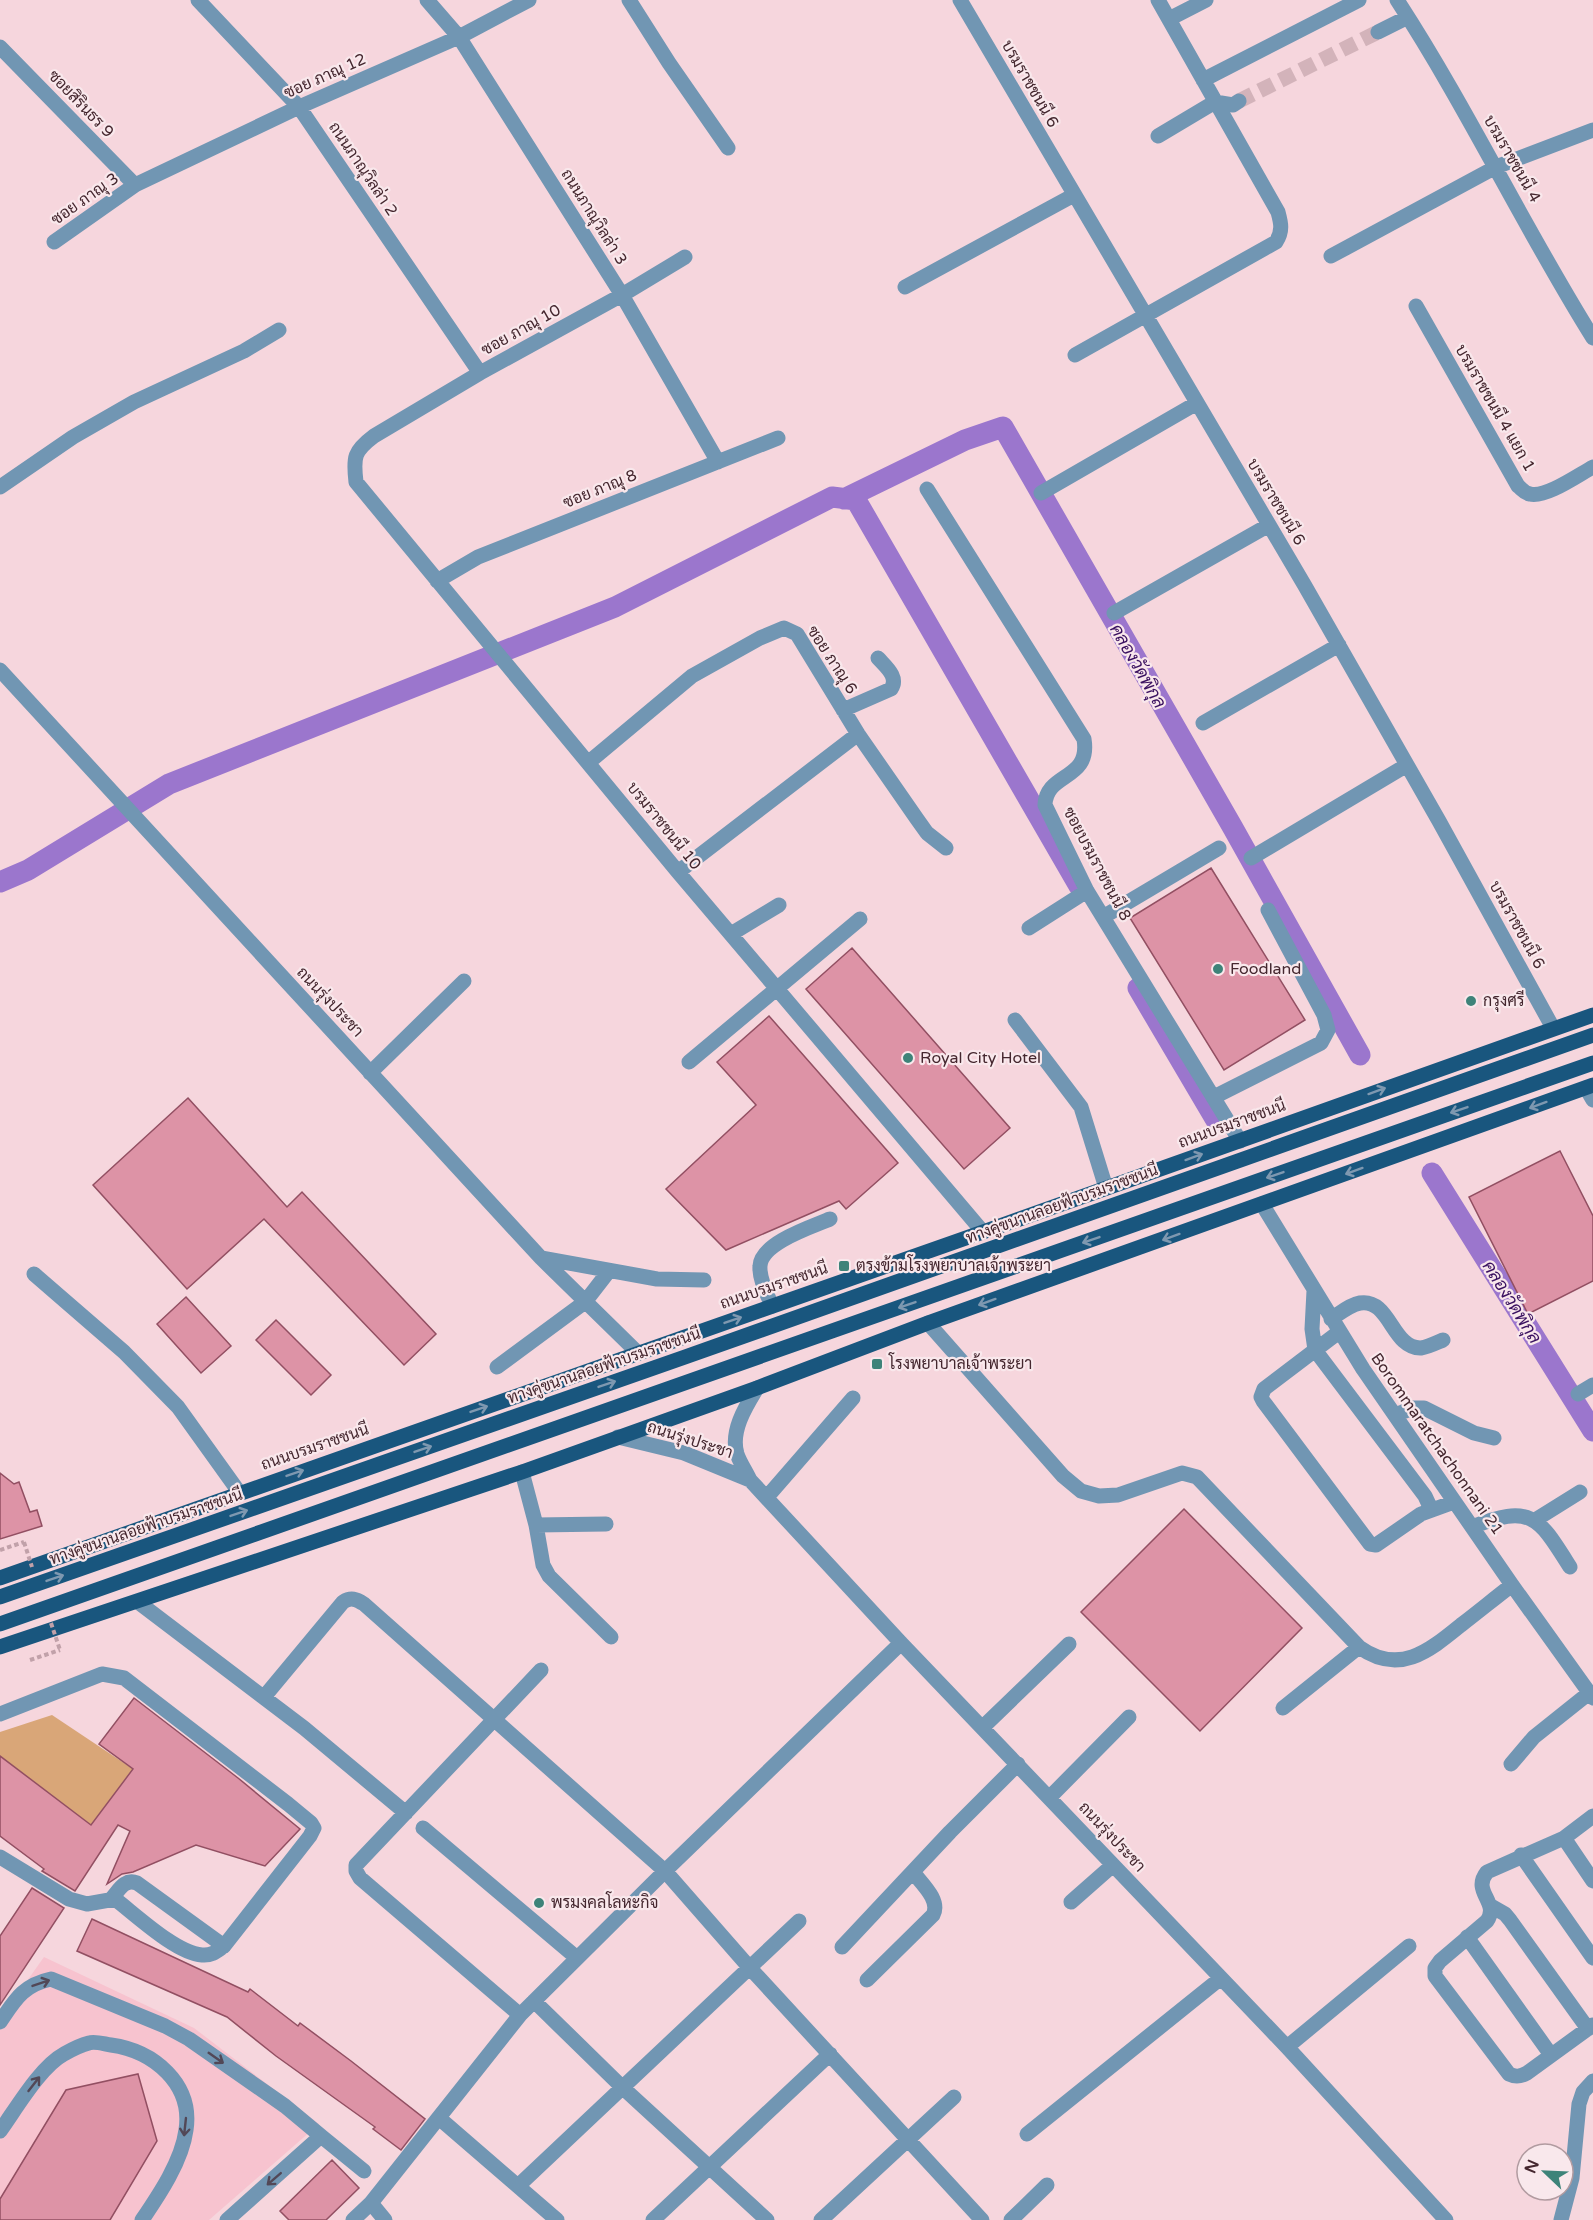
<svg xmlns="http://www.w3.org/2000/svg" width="1593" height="2220" font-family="'Varela Round',Sarabun,sans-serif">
<rect width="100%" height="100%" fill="#f6d6dd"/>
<!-- built -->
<path fill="#f7c3cf" d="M44,1957L194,2028L319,2124L209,2220H0V2019Z"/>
<!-- green -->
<path fill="#d9a678" d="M52,1715L133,1769L91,1825L0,1756V1732Z"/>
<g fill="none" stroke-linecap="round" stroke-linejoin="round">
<!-- canal -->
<path stroke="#9b76cd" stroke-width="21" d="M844,499L965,440L1003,427L1233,828L1360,1055
M0,882L28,870L169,784L615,607L832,497L856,500L1079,886
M1138,988L1217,1122
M1432,1173L1593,1431"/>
</g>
<!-- building -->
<path fill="#dd93a6" stroke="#924f62" stroke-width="1.5" d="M1211,868L1305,1020L1224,1070L1130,918Z
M852,948L1010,1128L964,1169L806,989Z
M769,1016L898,1163L846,1209L839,1201L726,1250L666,1189L756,1105L717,1062Z
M188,1098L287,1207L302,1192L436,1334L404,1365L264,1219L187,1289L93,1185Z
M1560,1151L1593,1216V1281L1528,1314L1469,1197Z
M186,1297L231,1346L201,1373L157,1324Z
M276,1320L331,1375L311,1395L256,1340Z
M0,1473L14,1484L19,1482L30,1512L37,1510L42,1526L0,1539Z
M1184,1509L1302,1628L1200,1731L1081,1612Z
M134,1698L238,1778L300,1829L265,1866L196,1845L133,1872L122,1874L107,1884L130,1831L118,1825L75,1891L42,1871L44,1869L0,1836V1756L91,1825L133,1769L99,1744Z
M32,1888L64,1908L0,2005V1936Z
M92,1919L248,1992L250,1989L298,2026L300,2023L351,2061L425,2119L401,2150L373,2129L375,2127L276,2056L227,2017L77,1951Z
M138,2074L157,2141L110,2220H0V2199L66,2090Z
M332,2160L359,2188L326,2220H289L280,2211Z"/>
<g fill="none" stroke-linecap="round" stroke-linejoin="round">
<!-- minor-tunnel -->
<path stroke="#d3b3ba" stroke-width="15" stroke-dasharray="15 8" stroke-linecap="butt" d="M1239,101L1378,32"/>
<!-- path -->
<path stroke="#c1a1a9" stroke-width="4" stroke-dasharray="4.5 3" stroke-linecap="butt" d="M0,1550L24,1542
M30,1660L60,1650"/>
<!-- minor -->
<path stroke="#7196b3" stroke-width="15" d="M198,0L299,107L480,373
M427,0L459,37L622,295L718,462
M629,0L669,63L728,148
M960,0L1305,586L1439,821L1553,1028
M1397,0C1468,109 1524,228 1593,338
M1169,19L1206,0
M1378,32L1408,17
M0,47L135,185
M1203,80L1359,0
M1158,136L1215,102L1233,105L1239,101
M54,242L135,185L299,107L459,37L529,0
M1331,256L1496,167L1593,130
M685,257L622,295L480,373L374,436C354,451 353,457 356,482L678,872L983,1232
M905,287L1074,195
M1416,306L1518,486C1522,489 1524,493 1530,494C1546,498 1578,475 1593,467
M1075,355L1276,242C1283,231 1281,223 1278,212L1158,0
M0,487L73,437L134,402L244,351L279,330
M927,489L1084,739C1091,781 1046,772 1045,805L1087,891L1240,1141
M1041,493L1197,403
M437,581L478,557L778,438
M1114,613L1269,525
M0,670L541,1258L638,1353
M843,710L891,689C899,677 886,667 878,658
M1203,723L1339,645
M589,762L692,676L760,638L784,628L797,634L858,734L917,819L927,833L946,848
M1251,858L1407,765
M678,872L858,734
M1103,917L1219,848
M1029,928L1087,891
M731,934L779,905
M1015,1020L1081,1107L1106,1188
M689,1062L860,919
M370,1073L464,981
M1586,1088L1593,1100
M1214,1097L1321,1043L1328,1030L1324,1015L1268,910
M1262,1204L1363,1369L1512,1585L1593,1698
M541,1258L657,1279L704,1280
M34,1274L124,1352L178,1407L239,1492
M1314,1291L1312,1329L1315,1350L1425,1496L1431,1509
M772,1306C767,1294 759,1279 760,1266C761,1243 811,1227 830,1219
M1331,1319C1339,1314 1349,1305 1360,1303C1390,1298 1392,1349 1421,1348C1428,1347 1436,1343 1443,1340
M928,1323L1063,1476L1081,1491L1099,1496L1118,1495L1182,1473L1197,1477L1359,1647C1399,1676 1429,1651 1461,1625C1478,1612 1495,1598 1512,1585
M1339,1332L1264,1389L1261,1397L1263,1401L1370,1544L1376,1545L1421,1514L1454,1502
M497,1367L585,1302L609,1271
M757,1388C746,1406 730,1431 737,1454C740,1463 746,1471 750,1480L901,1643L1287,2047L1446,2220
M1578,1394L1593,1385
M1395,1415L1413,1408H1424L1474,1433L1494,1438
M618,1437L684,1453L750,1480
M522,1472L536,1525L543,1565L549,1576L611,1637
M767,1497L853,1398
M1535,1520L1580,1492
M536,1525L606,1524
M1472,1527C1532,1503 1539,1518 1570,1567
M138,1602L304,1728L406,1813
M264,1697L343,1602C351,1597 356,1599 364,1604L665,1871L749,1967L982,2220
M1283,1708L1359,1647
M0,1714L102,1674L124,1678L288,1804L311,1823L314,1828L310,1836L224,1946C217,1951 212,1956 202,1955C176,1953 136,1915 115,1899L87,1904L69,1899L0,1857
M983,1727L1069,1644
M1511,1764L1534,1737L1589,1693
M1050,1797L1129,1717
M1593,1816L1564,1838L1593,1881
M423,1828L577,1958
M1564,1838L1487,1872C1471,1892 1500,1902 1487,1921L1440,1961L1435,1968V1976L1509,2074C1515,2077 1520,2077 1527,2073L1593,2025
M1521,1855L1593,1958
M112,1898C119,1890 125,1878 137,1883L224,1946
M1071,1902L1113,1865
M1491,1906L1505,1914L1510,1920L1588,2029
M1467,1937L1551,2055
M842,1947L950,1832L1018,1764
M867,1980L933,1915C941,1900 921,1883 913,1872
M534,2001L622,2087L767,2220
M520,2015L360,1878L356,1871V1865L541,1670
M0,2022C15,2000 23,1985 51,1979L165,2026L189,2039L285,2106L321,2136L227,2220
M1287,2047L1409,1946
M439,2118L557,2220
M0,2131C16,2109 40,2067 64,2054C71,2050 81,2045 89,2043C95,2041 104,2044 111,2045C154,2051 193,2084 186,2130C182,2161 159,2195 142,2220
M1027,2134L1221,1978
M321,2136L364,2171
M518,2186L799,1921
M371,2203L385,2220
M353,2220L371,2203L520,2015L665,1871L901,1643
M653,2220L830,2054
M821,2220L954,2097
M1011,2220L1047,2185
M1561,2220L1572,2178L1579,2104L1583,2092L1593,2081"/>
<!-- major -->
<path stroke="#19567e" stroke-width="15" d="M0,1578L983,1232L1593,1015
M0,1647L522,1472L757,1388L928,1323L1593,1085"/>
<!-- path-bridge -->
<path stroke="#c1a1a9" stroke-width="4" stroke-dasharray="4.5 3" stroke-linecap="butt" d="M24,1542L32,1567
M51,1623L60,1650"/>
<!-- major-bridge -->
<path stroke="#19567e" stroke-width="15" d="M0,1597L685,1357L1593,1035
M0,1624L1593,1063"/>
</g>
<!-- one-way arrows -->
<defs><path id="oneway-shaft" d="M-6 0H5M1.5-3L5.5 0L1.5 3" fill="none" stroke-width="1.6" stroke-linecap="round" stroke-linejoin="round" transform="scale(1.5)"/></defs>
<g stroke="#7e98b0">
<use href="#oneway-shaft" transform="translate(1377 1091) rotate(-20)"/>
<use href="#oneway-shaft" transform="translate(1538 1105) rotate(160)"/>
<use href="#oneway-shaft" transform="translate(1459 1110) rotate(161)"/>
<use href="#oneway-shaft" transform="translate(1194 1157) rotate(-20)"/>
<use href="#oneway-shaft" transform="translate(1354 1171) rotate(160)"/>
<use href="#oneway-shaft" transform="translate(1275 1175) rotate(161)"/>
<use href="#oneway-shaft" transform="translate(1171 1237) rotate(160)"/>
<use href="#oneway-shaft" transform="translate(1091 1240) rotate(161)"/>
<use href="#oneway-shaft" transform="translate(987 1302) rotate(160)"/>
<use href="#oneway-shaft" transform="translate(907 1305) rotate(161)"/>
<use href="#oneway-shaft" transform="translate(733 1320) rotate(-19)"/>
<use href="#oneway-shaft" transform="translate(607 1384) rotate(-19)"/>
<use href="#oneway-shaft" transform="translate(479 1409) rotate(-19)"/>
<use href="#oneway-shaft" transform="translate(423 1449) rotate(-19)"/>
<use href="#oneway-shaft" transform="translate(295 1473) rotate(-19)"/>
<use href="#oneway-shaft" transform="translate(239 1513) rotate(-19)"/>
<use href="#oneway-shaft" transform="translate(55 1578) rotate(-19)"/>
</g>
<g stroke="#524857">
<use href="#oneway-shaft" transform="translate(41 1983) rotate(-19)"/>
<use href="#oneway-shaft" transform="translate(216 2058) rotate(35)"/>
<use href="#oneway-shaft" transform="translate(34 2084) rotate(-52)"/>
<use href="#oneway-shaft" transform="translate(185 2127) rotate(96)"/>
<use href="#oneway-shaft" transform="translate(274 2179) rotate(139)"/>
</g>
<!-- markers -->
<g fill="#3e8379" stroke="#f9e8ec" stroke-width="2">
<circle cx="1218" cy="969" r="6"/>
<circle cx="1471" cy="1001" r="6"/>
<circle cx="908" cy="1058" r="6"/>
<rect x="838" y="1260" width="12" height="12" rx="3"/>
<rect x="871" y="1358" width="12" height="12" rx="3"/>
<circle cx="539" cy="1903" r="6"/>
</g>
<g text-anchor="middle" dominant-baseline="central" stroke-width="4.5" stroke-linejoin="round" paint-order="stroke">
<!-- street labels -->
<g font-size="16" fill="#45272f" stroke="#f9e8ec">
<text transform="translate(325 76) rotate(-24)">ซอย ภาณุ 12</text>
<text transform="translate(1030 84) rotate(60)">บรมราชชนนี 6</text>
<text transform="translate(81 104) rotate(46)">ซอยสิรินธร 9</text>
<text transform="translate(1512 159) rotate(60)">บรมราชชนนี 4</text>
<text transform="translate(363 169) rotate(56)">ถนนภาณุวิลล่า 2</text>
<text transform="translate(85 199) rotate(-35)">ซอย ภาณุ 3</text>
<text transform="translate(594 217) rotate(58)">ถนนภาณุวิลล่า 3</text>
<text transform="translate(521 330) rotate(-29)">ซอย ภาณุ 10</text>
<text transform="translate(1495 408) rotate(60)">บรมราชชนนี 4 แยก 1</text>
<text transform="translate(600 489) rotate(-22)">ซอย ภาณุ 8</text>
<text transform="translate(1276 502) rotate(59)">บรมราชชนนี 6</text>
<text transform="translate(832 660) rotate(57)">ซอย ภาณุ 6</text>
<text transform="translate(664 826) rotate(51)">บรมราชชนนี 10</text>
<text transform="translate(1097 864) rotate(62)">ซอยบรมราชชนนี 8</text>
<text transform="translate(1517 925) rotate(61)">บรมราชชนนี 6</text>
<text transform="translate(330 1002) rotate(47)">ถนนรุ่งประชา</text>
<text transform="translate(1232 1124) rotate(-20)">ถนนบรมราชชนนี</text>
<text transform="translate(1062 1204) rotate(-20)">ทางคู่ขนานลอยฟ้าบรมราชชนนี</text>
<text transform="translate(774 1286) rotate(-19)">ถนนบรมราชชนนี</text>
<text transform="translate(604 1366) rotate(-19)">ทางคู่ขนานลอยฟ้าบรมราชชนนี</text>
<text transform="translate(690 1440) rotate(18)">ถนนรุ่งประชา</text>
<text transform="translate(1437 1444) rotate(55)">Borommaratchachonnani 21</text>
<text transform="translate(315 1447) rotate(-19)">ถนนบรมราชชนนี</text>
<text transform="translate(146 1527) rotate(-19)">ทางคู่ขนานลอยฟ้าบรมราชชนนี</text>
<text transform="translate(1112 1837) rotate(47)">ถนนรุ่งประชา</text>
</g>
<!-- poi labels -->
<g font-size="16" fill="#45272f" stroke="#f9e8ec" text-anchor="start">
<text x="1230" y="969">Foodland</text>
<text x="1483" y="1001">กรุงศรี</text>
<text x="920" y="1058">Royal City Hotel</text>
<text x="856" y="1266">ตรงข้ามโรงพยาบาลเจ้าพระยา</text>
<text x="889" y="1364">โรงพยาบาลเจ้าพระยา</text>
<text x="551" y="1903">พรมงคลโลหะกิจ</text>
</g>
<!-- water labels -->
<g font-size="18" font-style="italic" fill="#3a1160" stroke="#f9e8ec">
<text transform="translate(1138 666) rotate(60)">คลองวัดพิกุล</text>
<text transform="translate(1512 1302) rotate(58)">คลองวัดพิกุล</text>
</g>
</g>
<!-- north arrow -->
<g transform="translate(1545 2172) rotate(293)"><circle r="28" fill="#f9e8ec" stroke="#b19ba0" stroke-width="1.5"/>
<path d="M0-4.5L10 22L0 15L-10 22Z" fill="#3e8379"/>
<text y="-9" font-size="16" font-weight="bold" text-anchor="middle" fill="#45272f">N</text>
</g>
</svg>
